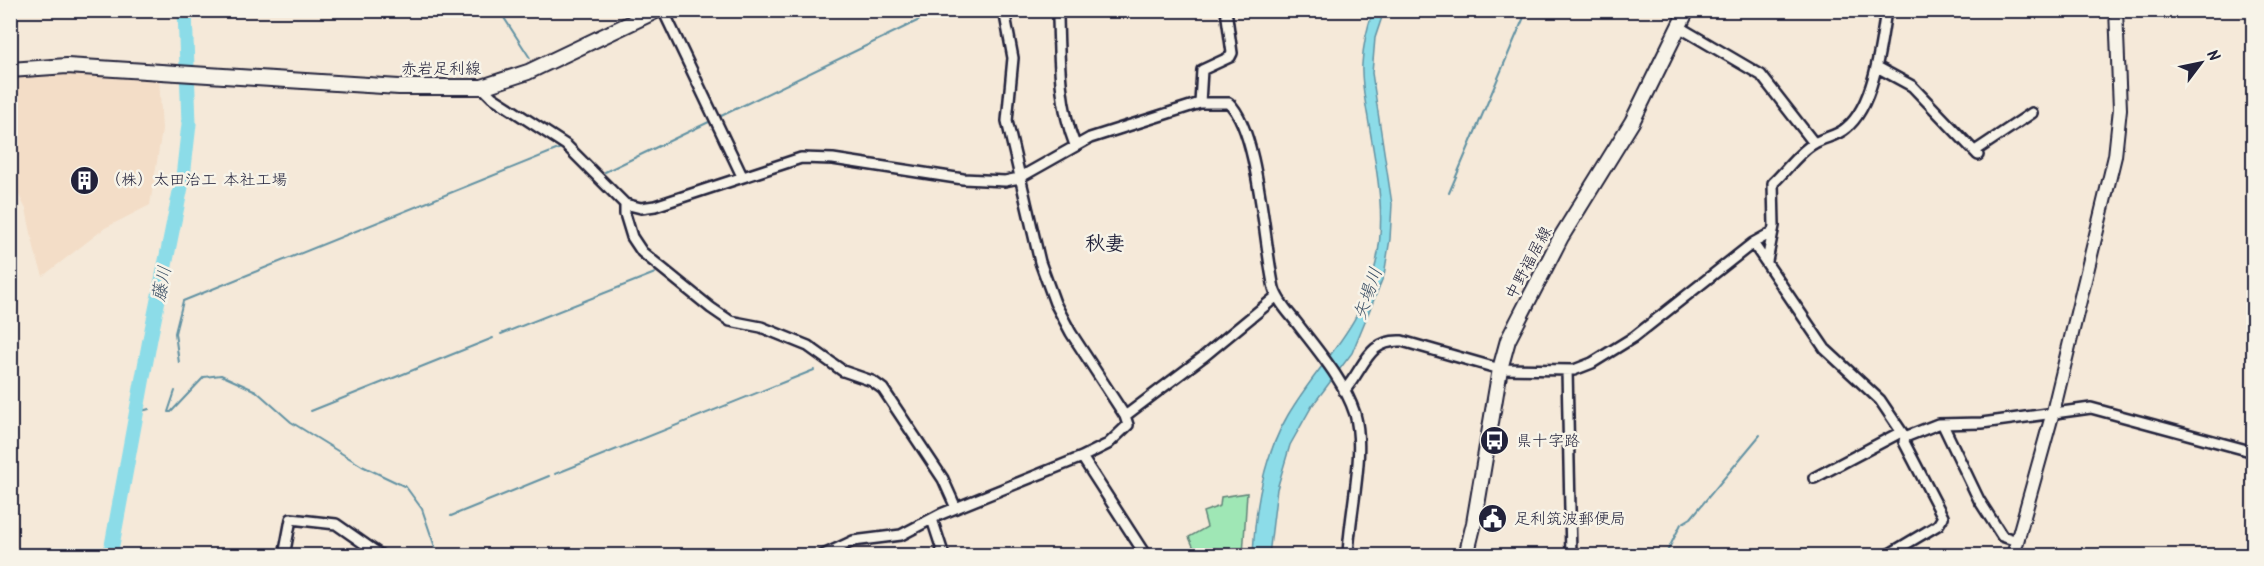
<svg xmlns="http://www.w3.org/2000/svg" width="2264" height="566" font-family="Kalam,'Klee One',sans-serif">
<rect width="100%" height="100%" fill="#f5e9d9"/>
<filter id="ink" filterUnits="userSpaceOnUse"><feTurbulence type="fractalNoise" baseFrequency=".0167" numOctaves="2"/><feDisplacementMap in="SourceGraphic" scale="12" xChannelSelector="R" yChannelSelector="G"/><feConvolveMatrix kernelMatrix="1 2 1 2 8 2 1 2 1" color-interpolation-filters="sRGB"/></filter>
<g filter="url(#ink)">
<!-- built -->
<path fill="#f3ddc7" d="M37,72L159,76L162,130L150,205L105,228L43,276L35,252L26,209L11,179V80Z"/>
<!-- green -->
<path fill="#9fe7b5" stroke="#608478" stroke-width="1.5" d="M1247,493L1243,555H1197L1189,537L1207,527L1203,512L1220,506L1221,497Z"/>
<!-- water -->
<path fill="#8cdce8" stroke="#6292a3" stroke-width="1.5" d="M1373,11H1384L1375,38L1372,73L1392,204L1390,239L1384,275L1352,353L1312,406L1290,445L1277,489L1269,555L1253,556C1255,507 1263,457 1288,415C1321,359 1361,331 1376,263C1387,214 1376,167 1368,118C1365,100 1361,82 1362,64C1363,46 1367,28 1373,11Z"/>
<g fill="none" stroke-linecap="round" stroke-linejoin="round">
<!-- stream -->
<path stroke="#6292a3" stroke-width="2" d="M499,10L530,58
M719,117L940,10
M605,172L713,120
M1449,193L1527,10
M501,334L655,273
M179,363L175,333L183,301L561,148L573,158
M311,411L493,338
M138,412L149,409
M168,412H171L204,377L221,375L256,391L291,422L362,466L406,487L422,509L438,556
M168,412L175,391
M555,474L814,370
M451,516L549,476
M1665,556L1681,524L1691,518L1760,435"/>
<!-- river -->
<path stroke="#8cdce8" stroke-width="15" d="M110,556L150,339L183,177L189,124L185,10"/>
<defs>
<path id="minor" d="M663,10L742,176
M1061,10L1058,16C1059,59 1059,105 1075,145
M1679,27L1761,75L1814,143
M1877,67L1912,86L1978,155
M482,87L492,97L566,145L625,204L641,208L655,206L801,158L833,159L963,179L1005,181L1019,178L1090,138L1200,103H1229C1259,131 1264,245 1274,288C1277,300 1288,312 1296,322C1317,350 1344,380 1355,414C1366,454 1349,514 1348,556
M1200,103L1202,70L1230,57L1232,53L1226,10
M1975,151L2032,113
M625,204V214L632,237L642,252L711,308L730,321L761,327L808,346L843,371L872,381L883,389L943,479L956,508
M1753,243L1825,349L1880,400L1905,437L1904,442L1943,517L1938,525L1886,556
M1767,261L1774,226L1773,183C1786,171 1798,153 1813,144C1823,137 1836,137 1846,128C1874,106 1881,44 1886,10
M1567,370L1571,556
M1344,391C1365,368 1367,339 1402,341L1500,369L1574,370L1592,363L1634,337L1753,243L1771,233
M1125,416L1203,357L1277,296
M1943,425L1979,500L2002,536L2017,541
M1905,437L1938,424L1982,423L2091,408L2254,452
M1082,457L1146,556
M1814,478L1901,432
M932,519L944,556
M284,556L291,519L336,524L382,556
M821,556L853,541L901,535L941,514L1082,457L1108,444L1128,425L1125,416L1071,333L1055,303L1040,262L1007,121L1013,58L1004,10"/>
<path id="tertiary" d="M2013,556L2053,412L2115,156L2120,109L2116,10"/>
<path id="secondary" d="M10,70L67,66L399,87H482L528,72L658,10
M1466,556L1474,523L1500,369L1508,340L1561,237L1632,122L1687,10"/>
</defs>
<!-- minor casing -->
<use href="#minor" stroke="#22223b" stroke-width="14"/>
<!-- tertiary casing -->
<use href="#tertiary" stroke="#22223b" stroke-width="16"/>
<!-- secondary casing -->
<use href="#secondary" stroke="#22223b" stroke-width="18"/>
<!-- minor -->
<use href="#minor" stroke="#f7f3e8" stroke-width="9"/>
<!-- tertiary -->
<use href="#tertiary" stroke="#f7f3e8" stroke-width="12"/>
<!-- secondary -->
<use href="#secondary" stroke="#f7f3e8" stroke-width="14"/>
</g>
</g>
<!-- icons -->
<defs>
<symbol id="building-disc" viewBox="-11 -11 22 22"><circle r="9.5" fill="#22223b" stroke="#f7f3e8"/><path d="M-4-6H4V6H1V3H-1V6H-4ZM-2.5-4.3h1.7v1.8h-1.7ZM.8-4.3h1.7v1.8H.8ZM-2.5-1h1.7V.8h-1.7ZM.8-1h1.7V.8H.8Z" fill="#fff"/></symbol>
<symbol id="bus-disc" viewBox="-11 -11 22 22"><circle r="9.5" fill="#22223b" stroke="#f7f3e8"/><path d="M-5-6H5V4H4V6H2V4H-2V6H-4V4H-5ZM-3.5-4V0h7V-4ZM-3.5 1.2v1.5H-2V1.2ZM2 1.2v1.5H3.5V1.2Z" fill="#fff"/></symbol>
<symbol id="civic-disc" viewBox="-11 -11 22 22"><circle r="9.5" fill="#22223b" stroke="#f7f3e8"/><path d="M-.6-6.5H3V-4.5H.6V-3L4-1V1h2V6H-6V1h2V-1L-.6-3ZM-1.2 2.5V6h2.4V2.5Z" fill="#fff"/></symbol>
</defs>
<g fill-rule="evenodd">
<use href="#building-disc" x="68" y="164" width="33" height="33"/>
<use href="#bus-disc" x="1478" y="424" width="33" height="33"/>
<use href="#civic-disc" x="1476" y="502" width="33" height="33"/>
</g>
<g text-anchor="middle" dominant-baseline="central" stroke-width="5" stroke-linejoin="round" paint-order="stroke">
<!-- street labels -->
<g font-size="16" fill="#22223b" stroke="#f7f3e8">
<text x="441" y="69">赤岩足利線</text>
<text transform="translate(1529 263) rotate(-62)">中野福居線</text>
</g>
<!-- poi labels -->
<g font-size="16" fill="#22223b" stroke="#f7f3e8" text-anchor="start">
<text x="105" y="180">（株）太田治工 本社工場</text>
<text x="1516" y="441">県十字路</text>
<text x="1514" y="519">足利筑波郵便局</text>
</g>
<!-- water labels -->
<g font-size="18" font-style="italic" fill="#3c5066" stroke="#f7f3e8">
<text transform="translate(163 284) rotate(-79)">藤川</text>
<text transform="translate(1369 294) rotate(-71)">矢場川</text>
</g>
<!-- quarter labels -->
<g font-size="20" font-weight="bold" fill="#22223b" stroke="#f7f3e8">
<text x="1105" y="245">秋妻</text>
</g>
</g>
<!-- margin -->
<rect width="2264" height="566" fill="none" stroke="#f7f3e8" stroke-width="36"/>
<rect x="18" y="18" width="2228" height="530" fill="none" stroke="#22223b" stroke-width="2" filter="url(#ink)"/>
<!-- north arrow -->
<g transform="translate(2201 63) rotate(58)" stroke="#f7f3e8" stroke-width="4.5" paint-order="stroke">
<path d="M0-4.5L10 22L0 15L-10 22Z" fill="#22223b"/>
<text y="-9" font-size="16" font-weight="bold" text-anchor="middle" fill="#22223b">N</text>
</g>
</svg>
